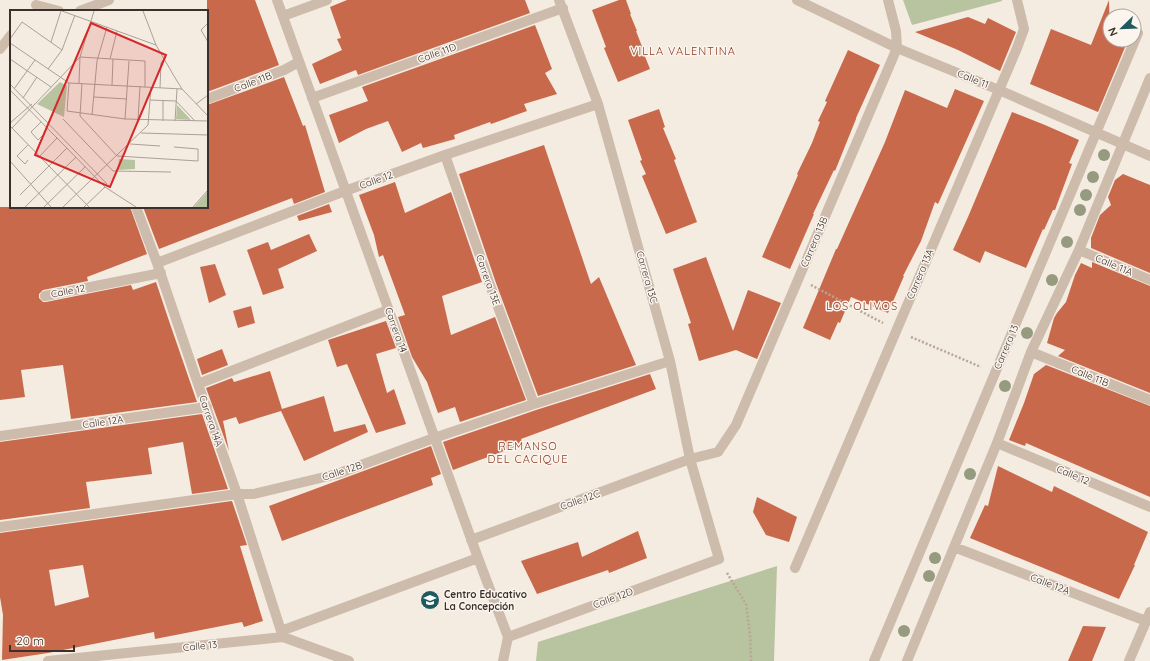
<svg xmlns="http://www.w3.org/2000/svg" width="1150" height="661" font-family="Quicksand,sans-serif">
<rect width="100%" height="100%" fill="#f4ebe1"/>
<!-- green -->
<path fill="#b8c4a0" d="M903,0H1002V1L912,25Z
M777,566L774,661H536L538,642Z"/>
<!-- building -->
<path fill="#c8694b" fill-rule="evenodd" d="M207,0H255L279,65L207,92Z
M347,0H525L530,13L358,75L356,70L320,84L312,64L342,50L337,39L341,38L330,7Z
M619,0H626L631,14H630L637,31H636L643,49H642L650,69L618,82L604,48L606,47L592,10Z
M1109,0L1110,40H1128L1098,112L1030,84L1051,29L1091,45Z
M968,17L985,24L988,18L1016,32L1000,71L958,50L915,32Z
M535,25L552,69L545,73L557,94L524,104L527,111L491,124L490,122L454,135L455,139L423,148L421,143L402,152L388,121L366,129L339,143L329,115L368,101L362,87Z
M848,50L880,65L856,118V119L835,171L834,170L813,214H814L790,269L762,257L798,175L797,174L812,143L820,122L818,121L827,102L825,101Z
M284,77L303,126L305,125L325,192L294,204L292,198L159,249L143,207H207V105Z
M955,89L984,101L938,204L935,202L921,241L903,276H904L888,313L851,297L840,323L838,322L830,340L803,328L836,249H837L885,142L905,90L947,108Z
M659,109L665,127L663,128L676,159L674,160L697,222L666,234L642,176L646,174L640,161L642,160L628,120Z
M1012,112L1045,125L1079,140L1069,163L1072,164L1055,210H1053L1044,230L1043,229L1026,268L985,251L980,263L953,250L968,217Z
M544,145L591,284L599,277L636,365L538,396L496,283L459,174Z
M1123,174L1150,185V273L1091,248V238L1100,215L1111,205L1108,197L1115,180Z
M395,182L405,213L451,192L482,282L442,296L451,335L495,317L526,400L460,422L455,407L438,413L427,382L412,357L398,317L405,315L383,255L379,257L374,235L359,195Z
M329,204L332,212L299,221L297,216Z
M0,207H130L147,254L87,277L88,281L43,290L39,294V298L43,302H46L131,285L133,290L156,282L168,318L197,402L71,419L63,365L21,370L25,397L0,400Z
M309,234L317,251L278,269L284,288L263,295L247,250L268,242L271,250Z
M706,257L733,331L748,290L781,303L757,359L736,350L699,361L688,324L691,323L673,269Z
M1092,262L1150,286V393L1058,356L1065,350L1047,343L1054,318L1057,313L1066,302L1075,275L1081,263L1092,268Z
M215,264L226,295L209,303L200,267Z
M251,306L255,323L238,328L233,311Z
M386,321L396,348L376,354L387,393L394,389L406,424L376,433L347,364L337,367L328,340Z
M222,349L228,365L202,375L197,359Z
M1046,365L1150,406V497L1026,443L1025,446L1009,440L1024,403L1034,374Z
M270,371L282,409L324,396L334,432L365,424L368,432L304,461L281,411L239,424L236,417L223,421L229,451L206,388L232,378L234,382Z
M650,374L656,389L521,439L523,444L453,470L443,442L536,410Z
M202,414L228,489L192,494L183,442L148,448L152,474L86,482L90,508L0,520V442Z
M431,446L441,474L431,478L433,485L282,541L269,506Z
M998,466L1052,492L1054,486L1148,532L1134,565H1135L1119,599L970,538L985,505L988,506Z
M757,497L797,517L789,542L766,535L753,512Z
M232,501L247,545L240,546L263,621L244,627L242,622L155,639L154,632L48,653L2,660L3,615L0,597V533ZM83,565L89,597L55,606L49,570Z
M638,531L647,558L609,573L608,570L537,594L521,561L578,542L582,557Z
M1083,626L1106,627L1092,661H1068Z"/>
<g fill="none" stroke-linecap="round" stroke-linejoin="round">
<!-- path -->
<path stroke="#b9a596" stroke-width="2.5" stroke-dasharray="2 2" stroke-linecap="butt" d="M811,285L883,323
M911,337L981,367
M727,573L746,604L750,634L751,661"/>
<!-- minor -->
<path stroke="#cdbbac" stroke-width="10" d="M277,0L478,558L508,637L503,661
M797,0L897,48L999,90L1150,156
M36,5L59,11
M80,11L109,0
M283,16L327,0
M0,49L11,35
M312,98L563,8
M207,99L284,70L299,62
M445,155L490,285L534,404
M136,207L157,263L198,384L237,494L283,637
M1079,250L1150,280
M157,263L345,191L445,155L598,104
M45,296L161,273
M1031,352L1150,400
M198,384L388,310
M0,436L207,407
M997,443L1150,507
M0,527L237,494H254L337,474L434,438L534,404L670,361
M471,540L690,459L718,452L736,425L897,48L896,31L888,0
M954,547L1146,621
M795,568L1017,48L1024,29L1017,0
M281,631L478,558
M508,637L719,559L690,459L670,361L598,104L559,0
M48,661L283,637L349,661
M874,661L1138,33
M907,661L997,443L1031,352L1079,250L1150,78
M1129,661L1150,612"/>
</g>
<!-- trees -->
<g fill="#969b7f">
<circle cx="1104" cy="155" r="6"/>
<circle cx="1093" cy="177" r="6"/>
<circle cx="1086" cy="195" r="6"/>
<circle cx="1080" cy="210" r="6"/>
<circle cx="1067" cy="242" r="6"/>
<circle cx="1052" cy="280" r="6"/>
<circle cx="1027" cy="333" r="6"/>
<circle cx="1005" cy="386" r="6"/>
<circle cx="970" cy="474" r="6"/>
<circle cx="935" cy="558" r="6"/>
<circle cx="929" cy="576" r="6"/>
<circle cx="904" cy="631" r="6"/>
</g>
<!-- icons -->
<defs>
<symbol id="school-disc" viewBox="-11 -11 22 22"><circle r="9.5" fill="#1f5a5e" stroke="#fbf5ee"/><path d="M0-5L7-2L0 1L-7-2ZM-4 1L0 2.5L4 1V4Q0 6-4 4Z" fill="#fff"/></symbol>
</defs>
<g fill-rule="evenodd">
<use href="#school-disc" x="419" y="589" width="22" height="22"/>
</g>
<g text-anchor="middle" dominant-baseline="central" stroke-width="3" stroke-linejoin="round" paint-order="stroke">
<!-- street labels -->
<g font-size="10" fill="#3b302b" stroke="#fbf5ee">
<text transform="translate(437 53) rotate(-20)">Calle 11D</text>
<text transform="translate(973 79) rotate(22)">Calle 11</text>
<text transform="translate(253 82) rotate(-21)">Calle 11B</text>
<text transform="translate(376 180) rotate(-20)">Calle 12</text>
<text transform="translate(814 242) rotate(-67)">Carrera 13B</text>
<text transform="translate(1114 265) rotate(23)">Calle 11A</text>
<text transform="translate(920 274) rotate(-67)">Carrera 13A</text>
<text transform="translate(647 277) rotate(74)">Carrera 13C</text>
<text transform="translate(488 280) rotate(70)">Carrera 13E</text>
<text transform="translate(68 291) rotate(-11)">Calle 12</text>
<text transform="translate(396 330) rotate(70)">Carrera 14</text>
<text transform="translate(1006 347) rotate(-67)">Carrera 13</text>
<text transform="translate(1090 376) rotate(22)">Calle 11B</text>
<text transform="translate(211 421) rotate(71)">Carrera 14A</text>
<text transform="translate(103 422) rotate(-8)">Calle 12A</text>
<text transform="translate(342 471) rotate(-18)">Calle 12B</text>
<text transform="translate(1073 475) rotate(23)">Calle 12</text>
<text transform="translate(580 500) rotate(-20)">Calle 12C</text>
<text transform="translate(1050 584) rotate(21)">Calle 12A</text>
<text transform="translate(613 598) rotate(-20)">Calle 12D</text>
<text transform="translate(200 646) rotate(-6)">Calle 13</text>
</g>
<!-- poi labels -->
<g font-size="10" font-weight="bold" fill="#3b302b" stroke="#fbf5ee" text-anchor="start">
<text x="444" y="594">Centro Educativo<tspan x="444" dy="12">La Concepción</tspan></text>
</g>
<!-- neighbourhood labels -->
<g font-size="11" letter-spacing="1" fill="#8c3b22" stroke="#fbf5ee">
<text x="683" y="51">VILLA VALENTINA</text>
<text x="862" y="306">LOS OLIVOS</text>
<text x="528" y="446">REMANSO<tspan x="528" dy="13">DEL CACIQUE</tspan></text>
</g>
</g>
<!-- overview -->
<g transform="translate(10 10)">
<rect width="198" height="198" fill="#f4ebe1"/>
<path d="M50,72L57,76L54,107L27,94ZM167,95L181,110L166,109ZM109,149L125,150V159L108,160ZM198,181V197H184Z" fill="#b8c4a0"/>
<path fill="none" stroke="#aaa098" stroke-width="1" d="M52,1L146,35M133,1L146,35L164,66L172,79L198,106M198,13L191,20L198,32M0,29L12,12L52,40M41,32L51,1M0,33L59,73L172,79M70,47L135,51V77M0,49L41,77M100,49L107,21M38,59L52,40L65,5M59,73L57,101L115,109L198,111M69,73L70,47M72,73L70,106L107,146L188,151V139L164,137M0,74L97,174M102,75L103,49M150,78L151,53L154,49M4,79L25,50M0,80L95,177L126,197M84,87L117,89M13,88L27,67M140,90L166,91L185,111M186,94L198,85M82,105L87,51L97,17M53,109L103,161L161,162M115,109L119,51M128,110L130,76M153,111V90M165,111L167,79M31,112L21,122L28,130L32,126M0,113L22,94M0,116L79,197M2,118L70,47L84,1M131,123L198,125M120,134L150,136M29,147L47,128M18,150L15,154L7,146L18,135M0,151L41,197M10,185L57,138M15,197L66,147M34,197L75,157M53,197L138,115L141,77M74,197L95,177M183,197L198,180"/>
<path fill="#d62828" fill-opacity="0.15" stroke="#d62828" stroke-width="2" d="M81,13L156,45L100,177L25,145Z"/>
<rect width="198" height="198" fill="none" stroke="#3b302b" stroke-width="2"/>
</g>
<!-- north arrow -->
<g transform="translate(1122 28) rotate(247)"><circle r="19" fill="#fbf5ee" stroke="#aea6a0"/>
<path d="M0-3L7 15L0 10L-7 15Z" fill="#1f5a5e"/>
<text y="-6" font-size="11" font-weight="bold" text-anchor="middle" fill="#3b302b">N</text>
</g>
<!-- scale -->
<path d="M10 645v6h64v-6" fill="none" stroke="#3b302b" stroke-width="2"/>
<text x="16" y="645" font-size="12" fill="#3b302b" stroke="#fbf5ee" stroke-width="3" paint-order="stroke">20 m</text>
</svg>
